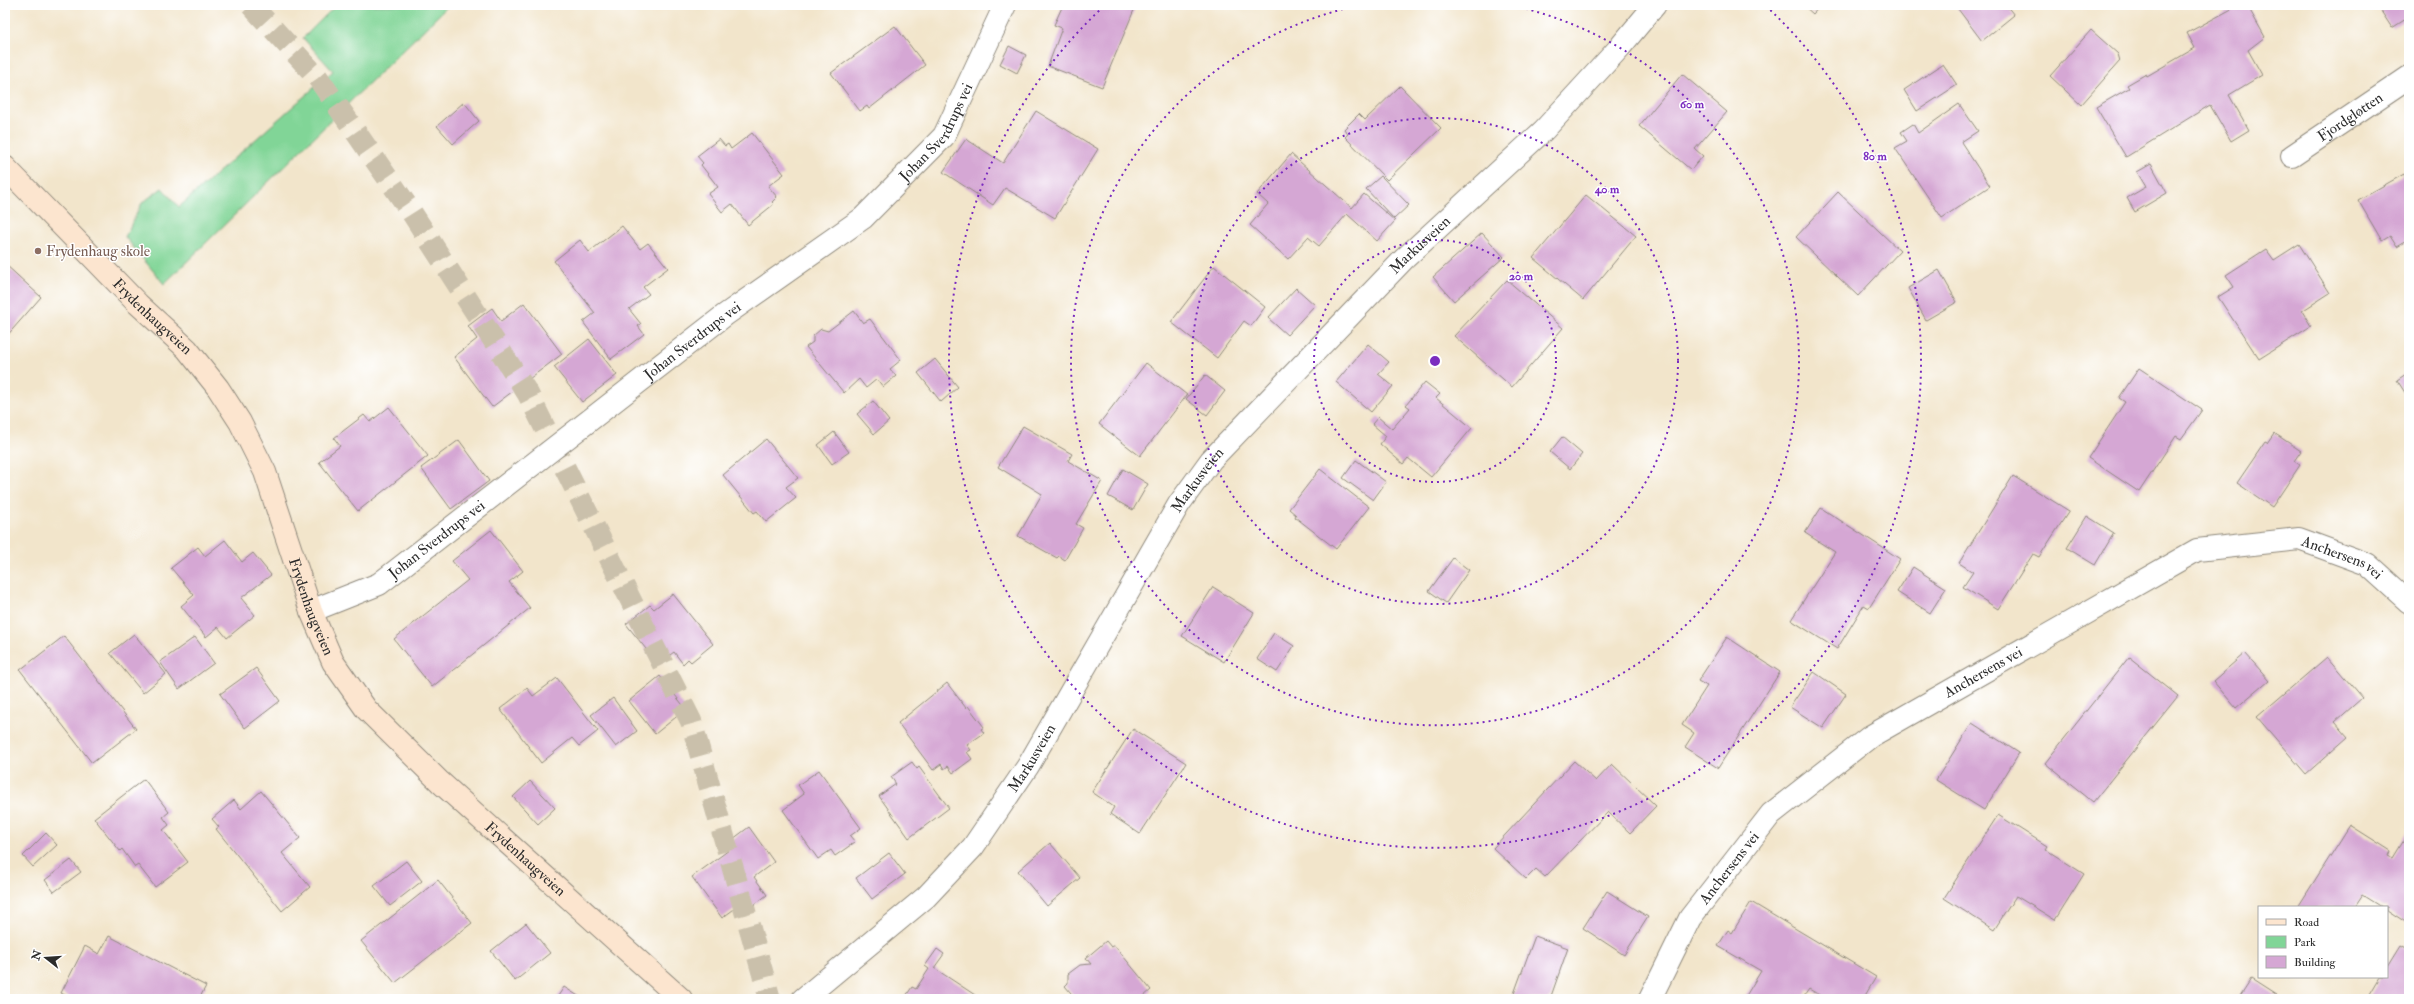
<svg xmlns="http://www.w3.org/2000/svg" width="2414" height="1004" font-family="'IM FELL Double Pica',serif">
<rect width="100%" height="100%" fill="#fff"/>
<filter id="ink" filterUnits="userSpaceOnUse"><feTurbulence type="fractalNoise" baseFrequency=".025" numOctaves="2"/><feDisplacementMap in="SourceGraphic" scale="8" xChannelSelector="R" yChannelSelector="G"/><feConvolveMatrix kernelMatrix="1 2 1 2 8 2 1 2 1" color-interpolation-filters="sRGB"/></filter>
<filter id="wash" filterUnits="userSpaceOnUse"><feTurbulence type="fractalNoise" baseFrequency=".012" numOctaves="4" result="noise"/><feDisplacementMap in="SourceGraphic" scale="16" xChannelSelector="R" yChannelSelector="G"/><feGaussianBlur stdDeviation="0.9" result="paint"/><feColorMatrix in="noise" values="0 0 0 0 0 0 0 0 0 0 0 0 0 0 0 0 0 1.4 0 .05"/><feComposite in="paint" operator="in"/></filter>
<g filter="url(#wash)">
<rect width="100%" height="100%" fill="#f2e5cb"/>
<!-- green -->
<path fill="#81d597" stroke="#568061" d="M336,5H449L164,284L125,237L142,203L162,188L179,207L333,71L303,38Z"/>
<g id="blocks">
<!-- building -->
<path fill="#d5a7d4" d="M1063,5H1121L1134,10L1102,87L1048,66L1062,28L1054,25Z
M1803,5H1821L1813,14Z
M1955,5H2006L2014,15L1982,41Z
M2239,5H2247L2265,37L2248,50L2262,75L2229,95L2249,130L2231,141L2210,105L2126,157L2096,107L2129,88L2127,85L2146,74L2147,76L2195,48L2187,33Z
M2377,5H2409V17L2392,28Z
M895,26L925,65L869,109L867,106L860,111L831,73Z
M2091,30L2118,54L2120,61L2081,105L2050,76Z
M1009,46L1026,55L1017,73L1000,64Z
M1943,64L1957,85L1917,111L1904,90Z
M1682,74L1727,112L1695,149L1703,156L1691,170L1639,126Z
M1400,86L1441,128L1387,180L1345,137L1348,134L1344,129L1359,114L1365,120Z
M464,102L479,121L453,144L437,126Z
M1959,104L1978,131L1961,142L1990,186L1942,218L1895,148L1907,141L1901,132L1913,124L1918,133Z
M1036,111L1098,149L1055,218L1005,188L993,205L943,172L966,139L1003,163Z
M752,133L784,174L768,186L777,197L772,202L774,204L748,225L732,204L722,212L708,194L718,187L701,165L703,163L697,156L719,139L725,146L728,144L731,149Z
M1291,154L1352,208L1364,194L1395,221L1377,241L1347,214L1319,246L1308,237L1288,259L1250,225L1268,204L1257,194Z
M2151,164L2167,193L2135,212L2127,198L2146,187L2137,172Z
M2404,174L2409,183V240L2397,247L2390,236L2382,241L2358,200Z
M1381,176L1409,205L1394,219L1366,189Z
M1838,192L1900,251L1858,296L1796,237Z
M1586,195L1636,236L1583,300L1533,258Z
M622,226L640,249L648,243L668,268L643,287L649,294L629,309L641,324L638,326L644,334L611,359L583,322L595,313L554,261L580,240L589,252Z
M1482,233L1504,257L1454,301L1433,277Z
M2299,244L2330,293L2302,311L2311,326L2259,359L2218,297L2234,287L2226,275L2266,249L2274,260Z
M5,264L41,297L5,338Z
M1214,266L1265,307L1251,326L1244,321L1217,358L1171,322Z
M1939,270L1957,302L1926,320L1908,288Z
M1507,280L1563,328L1512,387L1454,336Z
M1296,288L1315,305L1287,335L1268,318Z
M524,303L562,354L492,407L454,357L477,339L468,326L492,308L501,321Z
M854,311L863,323L870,319L901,360L890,369L896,376L883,387L877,379L866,388L859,379L844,393L806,347L813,342V336L821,329L828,331Z
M589,339L617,375L582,402L554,367Z
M1368,344L1389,362L1378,374L1393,386L1371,412L1336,382Z
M935,359L958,387L941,402L918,373Z
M1146,363L1187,395L1140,456L1099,424Z
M2139,368L2202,410L2181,439L2176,436L2139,492L2088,458L2125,402L2119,398Z
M2409,372V399L2397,380Z
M1205,375L1225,391L1207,415L1186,399Z
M1425,382L1440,394L1436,398L1472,428L1431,477L1408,458L1403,464L1380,444L1386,436L1372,424L1378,417L1392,429L1410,408L1406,405Z
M873,401L889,421L874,434L857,414Z
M389,407L428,456L358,511L319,462L340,446L334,438L364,415L370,422Z
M1023,426L1072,454L1068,461L1102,481L1076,524L1083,528L1065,560L1059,556L1057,558L1018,536L1042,494L998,467Z
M834,432L849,452L832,464L818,445Z
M2274,433L2301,451L2294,461L2300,465L2272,507L2237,483L2265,442L2267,443Z
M1562,437L1582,454L1570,469L1550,452Z
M766,439L798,478L786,487L796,498L766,522L757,511L754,513L723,475Z
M459,440L489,481L451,509L421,468Z
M1356,460L1386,482L1373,500L1343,478Z
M1123,469L1148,484L1133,510L1108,496Z
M1320,469L1369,507L1336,549L1295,517L1296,515L1289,509Z
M2013,476L2069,511L2039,557L2033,554L1998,609L1963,587L1973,572L1959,563Z
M1821,508L1900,559L1869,608L1864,605L1837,649L1791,620L1835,552L1805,533Z
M2087,516L2114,533L2095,565L2067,548Z
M491,530L523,571L509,582L530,608L432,687L394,639L468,580L452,561Z
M225,540L242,562L253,553L271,575L241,598L255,615L227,638L218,627L206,637L181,606L194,595L171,568L198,547L205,556Z
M1453,558L1469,570L1446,603L1429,591Z
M1913,567L1946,588L1930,613L1897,592Z
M1213,587L1254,613L1224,662L1182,636Z
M673,594L713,644L691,662L688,659L683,664L674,652L658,664L626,624L650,605L654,609Z
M1274,633L1294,646L1277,672L1257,659Z
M134,634L166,674L143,693L110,653Z
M64,636L136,729L92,763L20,670Z
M195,637L214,663L179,689L160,662Z
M1727,637L1780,672L1718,768L1685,747L1694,733L1682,725L1707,686L1698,681Z
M2245,653L2269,680L2236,708L2213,681Z
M2129,657L2178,696L2093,802L2045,763Z
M2327,657L2362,698L2335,722L2348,737L2306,774L2257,717Z
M256,668L280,701L245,728L220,694Z
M1814,672L1846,694L1823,728L1790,707Z
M660,676L686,709L655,734L629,701Z
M557,678L598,731L579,746L572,738L541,763L500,709L527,688L533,696Z
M947,683L966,708L968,706L984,727L981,729L984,733L967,745L971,750L967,752L972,759L953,773L948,766L944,769L941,764L933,770L898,723Z
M613,698L637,731L616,747L591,715Z
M1972,723L2019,753L1984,810L1936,780Z
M1133,729L1186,763L1140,834L1110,814L1114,807L1092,792Z
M1574,761L1596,781L1612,764L1656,806L1630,833L1608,812L1545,877L1536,869L1526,879L1493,848Z
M912,762L917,769L919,767L949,808L909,838L879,796L896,784L891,777Z
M819,770L861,828L850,836L855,842L835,856L831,850L818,859L783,810L804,794L798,785Z
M144,779L169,812L163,817L169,825L163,830L188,862L155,887L138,865L135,867L122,849L120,851L94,818Z
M530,781L555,808L538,824L513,797Z
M261,791L300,838L282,853L310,887L282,911L216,829L219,827L212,819L234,800L241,809Z
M1998,815L2047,846L2045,849L2084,874L2055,920L2016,896L1994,930L1944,898Z
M2350,825L2391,851L2389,856L2393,858L2409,832L2407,923L2387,910V907H2382L2363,895L2355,907H2298Z
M749,827L774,862L754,877L767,895L746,911L741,904L722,918L692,877L729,850L725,845Z
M46,833L57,845L33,867L23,856Z
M1050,843L1080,878L1047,906L1018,871Z
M889,853L905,874L872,899L856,878Z
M71,860L81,872L54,892L45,880Z
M406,861L422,881L390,906L374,886Z
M438,880L472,923L395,983L361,941Z
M1607,891L1648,917L1624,955L1583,928Z
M1751,902L1876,977L1863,999H1826L1809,989L1802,999H1744L1761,971L1718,946L1728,930L1732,933Z
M526,923L550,953L515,981L491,951Z
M109,936L206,986L199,999H141L137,997L135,999H72L61,993L85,946L99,954Z
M1535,936L1568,948L1550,999H1512Z
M1106,941L1111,947L1114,945L1151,990L1143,997L1145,999H1076L1065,986L1068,983V974L1080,965L1091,964L1086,958Z
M2400,945L2409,950V999H2367L2380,977H2387V966Z
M937,949L944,954L934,968L975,995L972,999H904L912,987L916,989L929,969L925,966Z
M2251,979L2282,999H2238Z
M564,987L583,999H556Z"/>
</g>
</g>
<g filter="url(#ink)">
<use href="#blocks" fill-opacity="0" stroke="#8e887b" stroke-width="1"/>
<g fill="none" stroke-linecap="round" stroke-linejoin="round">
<!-- trunk-tunnel -->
<path stroke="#cac0ab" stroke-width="22" stroke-dasharray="22 11" stroke-linecap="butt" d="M251,5L318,78L410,210L528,394L691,721L770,999"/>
<defs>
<g id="minor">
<path id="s1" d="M2292,156L2409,77"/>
<path id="s2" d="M311,611L379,584L725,315L863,218L944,136L1005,5"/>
<path id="s3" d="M803,999L926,897L973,847L1028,766L1179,504L1211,460L1404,259L1544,130L1620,47L1655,5"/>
<path id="s4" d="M1650,999L1690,918L1771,814L1871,736L2197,550L2299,539L2367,564L2409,602"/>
</g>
<g id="secondary">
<path id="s5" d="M5,167L138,304L187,349L218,388L240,422L265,472L311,611L333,662L366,709L440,782L681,999"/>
</g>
</defs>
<!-- minor casing -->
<use href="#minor" stroke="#8e887b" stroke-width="24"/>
<!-- secondary casing -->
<use href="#secondary" stroke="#8e887b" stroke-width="24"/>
<!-- minor -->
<use href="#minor" stroke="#fff" stroke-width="22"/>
<!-- secondary -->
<use href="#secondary" stroke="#fce5cf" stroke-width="22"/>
</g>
</g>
<!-- distance rings -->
<g fill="none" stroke="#7b2cbf" stroke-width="2" stroke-dasharray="2 4">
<circle cx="1435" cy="361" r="121"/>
<circle cx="1435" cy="361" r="243"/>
<path d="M1514 6A364 364 0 1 1 1356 6"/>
<path d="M1766 6A486 486 0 1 1 1104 6"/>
</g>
<!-- markers -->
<circle fill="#8d6e63" stroke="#fff" stroke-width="1.5" cx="38" cy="251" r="4"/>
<g text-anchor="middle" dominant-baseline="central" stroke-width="3" stroke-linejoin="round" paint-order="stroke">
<!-- street labels -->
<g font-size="15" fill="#2b2b2b" stroke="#fff">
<text stroke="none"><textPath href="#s1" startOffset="70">Fjordgløtten</textPath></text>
<text stroke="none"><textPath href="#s2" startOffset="794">Johan Sverdrups vei</textPath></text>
<text stroke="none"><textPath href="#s3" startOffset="983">Markusveien</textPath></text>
<text stroke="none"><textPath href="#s5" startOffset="210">Frydenhaugveien</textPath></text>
<text stroke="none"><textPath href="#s2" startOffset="470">Johan Sverdrups vei</textPath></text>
<text stroke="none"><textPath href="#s3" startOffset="659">Markusveien</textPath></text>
<text stroke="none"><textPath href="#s2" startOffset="146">Johan Sverdrups vei</textPath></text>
<text stroke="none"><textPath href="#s4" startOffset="874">Anchersens vei</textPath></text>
<text stroke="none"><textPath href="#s5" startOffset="546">Frydenhaugveien</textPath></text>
<text stroke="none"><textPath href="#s4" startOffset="478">Anchersens vei</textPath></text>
<text stroke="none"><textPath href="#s3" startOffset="335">Markusveien</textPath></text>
<text stroke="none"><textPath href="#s5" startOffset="882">Frydenhaugveien</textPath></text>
<text stroke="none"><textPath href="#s4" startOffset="154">Anchersens vei</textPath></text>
</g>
<!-- education labels -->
<g font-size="15" fill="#785e54" stroke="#fff" text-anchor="start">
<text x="46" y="251">Frydenhaug skole</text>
</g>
</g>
<circle cx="1435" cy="361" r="6" fill="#7b2cbf" stroke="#fff" stroke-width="2"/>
<g font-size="12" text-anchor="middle" font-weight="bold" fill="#7b2cbf" stroke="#fff" stroke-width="3" stroke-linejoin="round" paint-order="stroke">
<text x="1692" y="108">60 m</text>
<text x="1875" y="160">80 m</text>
<text x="1607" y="193">40 m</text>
<text x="1521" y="280">20 m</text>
</g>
<!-- margin -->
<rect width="2414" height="1004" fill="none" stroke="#fff" stroke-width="20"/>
<!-- legend -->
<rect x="2258" y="906" width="130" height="72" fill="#ffffff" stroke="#aaaaaa"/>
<rect x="2266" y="919" width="20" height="6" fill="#fce5cf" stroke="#aaaaaa"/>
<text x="2294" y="926" font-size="12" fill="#2b2b2b">Road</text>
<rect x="2266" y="936" width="20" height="12" fill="#81d597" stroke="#aaaaaa"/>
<text x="2294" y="946" font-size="12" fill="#2b2b2b">Park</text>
<rect x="2266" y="956" width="20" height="12" fill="#d5a7d4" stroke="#aaaaaa"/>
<text x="2294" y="966" font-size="12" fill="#2b2b2b">Building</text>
<!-- north arrow -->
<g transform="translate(46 958) rotate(287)" stroke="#ffffff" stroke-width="3" paint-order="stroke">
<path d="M0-3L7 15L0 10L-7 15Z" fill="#2b2b2b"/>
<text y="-6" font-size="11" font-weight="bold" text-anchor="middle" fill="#2b2b2b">N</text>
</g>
</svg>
